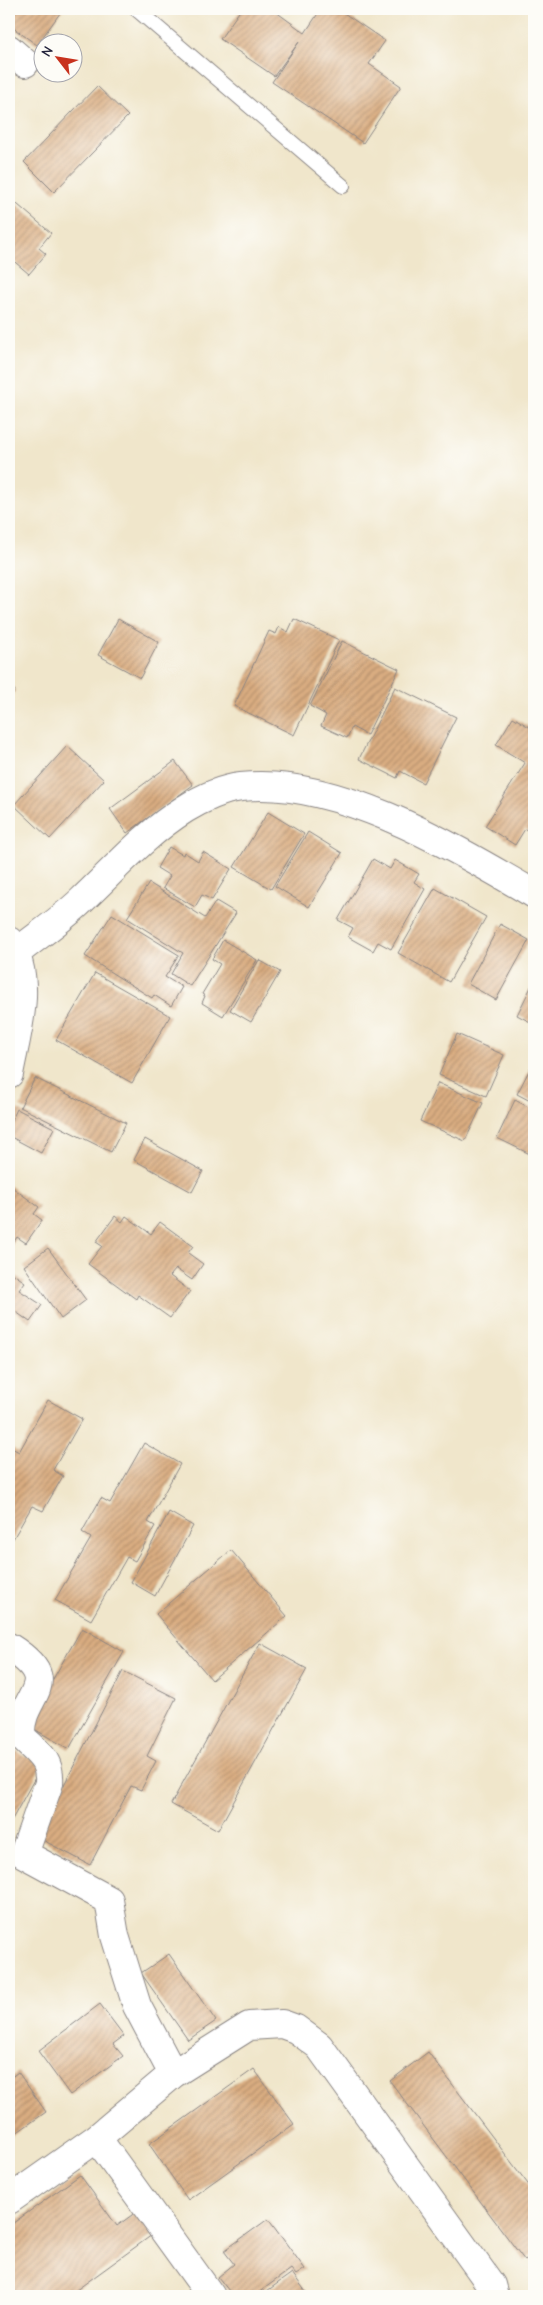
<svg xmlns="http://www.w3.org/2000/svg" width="543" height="2305" font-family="'Comic Neue',sans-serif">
<defs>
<pattern id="building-hatch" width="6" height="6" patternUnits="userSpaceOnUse" patternTransform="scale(1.25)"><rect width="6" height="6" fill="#daad81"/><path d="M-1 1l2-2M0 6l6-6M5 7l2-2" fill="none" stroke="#b08c6b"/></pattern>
</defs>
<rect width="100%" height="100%" fill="#fdfcf7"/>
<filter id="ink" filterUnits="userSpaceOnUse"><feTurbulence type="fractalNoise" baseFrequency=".02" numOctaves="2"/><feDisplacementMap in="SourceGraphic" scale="10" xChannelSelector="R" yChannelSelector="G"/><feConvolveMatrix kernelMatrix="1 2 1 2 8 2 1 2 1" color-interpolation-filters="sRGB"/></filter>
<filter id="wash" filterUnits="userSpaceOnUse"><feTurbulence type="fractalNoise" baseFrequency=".0096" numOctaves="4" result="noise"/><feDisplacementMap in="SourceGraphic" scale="20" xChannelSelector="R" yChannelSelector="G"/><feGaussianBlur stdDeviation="1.12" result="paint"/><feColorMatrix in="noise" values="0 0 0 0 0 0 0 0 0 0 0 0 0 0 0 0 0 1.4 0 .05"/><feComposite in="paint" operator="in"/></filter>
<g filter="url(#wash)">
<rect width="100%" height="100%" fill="#f0e6cb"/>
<g id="blocks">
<!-- building -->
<path fill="url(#building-hatch)" d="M9,9H63L37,45L9,25Z
M241,9H272L305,33L321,9H338L385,41L369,64L401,86L363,143L272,82L299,42L274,76L220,39Z
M97,86L128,116L54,192L24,162Z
M11,199L51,233L39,248L46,254L29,274L9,257V202Z
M118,619L159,642L140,678L98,655Z
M294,619L339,640L294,735L234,706L269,631L276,634L279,627L288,632Z
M342,641L399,669L367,735L352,727L347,738L321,726L326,715L310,706Z
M9,687L15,690L9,701Z
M395,687L456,717L423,783L400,771L397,778L359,759Z
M513,717L534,730V834L525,829L515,845L485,826L525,763L496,745Z
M67,746L104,780L50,839L14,805Z
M175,761L193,785L127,833L110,809Z
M268,812L304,834L271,889L234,867Z
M308,832L342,853L309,907L275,886Z
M169,847L183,855L184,852L198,861L203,852L231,869L212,900L202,895L195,907L163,888L170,876L157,868Z
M373,859L390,869L395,860L419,874L414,882L425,889L391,949L378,942L373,951L348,937L353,928L338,920Z
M149,883L205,918L216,901L236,913L190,986L171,974L183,953L127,918Z
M435,888L486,917L449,982L398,953Z
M112,914L179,955L165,977L182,987L171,1006L154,995L152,998L85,956Z
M500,924L529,940L496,1000L468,984Z
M223,940L257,960L223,1016L202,1003L205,996L202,994L220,964L212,959Z
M259,960L280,972L251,1022L230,1010Z
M95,973L170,1016L132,1083L56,1040Z
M534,981V1024L517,1015Z
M457,1034L504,1055L486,1096L439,1075Z
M534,1061V1103L517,1094Z
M35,1078L126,1123L111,1152L20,1107Z
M438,1083L483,1103L465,1141L420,1121Z
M515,1100L534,1110V1156L497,1138Z
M17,1109L54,1128L41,1153L9,1136V1126Z
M145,1139L203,1171L192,1192L134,1160Z
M9,1185L39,1207L34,1214L42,1220L26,1243L17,1237L11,1246L9,1244Z
M115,1216L122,1222L126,1216L151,1234L160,1222L193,1246L188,1253L203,1264L192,1280L176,1269L170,1276L190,1291L170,1318L138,1295L136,1299L88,1264L102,1246L96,1242Z
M48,1248L86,1300L61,1319L24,1266Z
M9,1271L25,1282L19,1290L42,1305L30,1322L9,1307Z
M48,1400L82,1419L53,1470L63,1476L43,1511L32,1506L10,1544L9,1449L10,1447L19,1452Z
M144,1443L180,1464L148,1522L155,1526L135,1561L127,1557L91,1620L55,1600L91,1538L82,1532L101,1498L110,1503Z
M169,1512L193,1526L155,1596L131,1582Z
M231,1550L287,1616L212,1680L156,1614Z
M82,1628L124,1652L69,1749L27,1725Z
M260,1643L307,1669L218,1830L171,1804Z
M123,1671L176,1698L147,1756L156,1761L141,1790L131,1786L90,1865L37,1837Z
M9,1747L42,1765L9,1825Z
M169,1954L216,2021L188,2040L141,1973Z
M100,2004L124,2036L113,2044L123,2056L70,2095L38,2051Z
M428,2052L534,2192V2254L525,2261L390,2081Z
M254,2069L294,2124L188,2200L149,2144Z
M18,2072L46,2112L9,2138V2079Z
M80,2175L117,2226L136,2212L152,2235L68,2296H9V2226Z
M268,2219L305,2269L296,2275L291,2269L254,2296H233L218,2277L234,2264L224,2251Z
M292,2273L309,2296H260Z"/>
</g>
</g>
<g filter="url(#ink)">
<use href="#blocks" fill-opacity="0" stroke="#898483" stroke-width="1"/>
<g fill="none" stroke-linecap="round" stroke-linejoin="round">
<defs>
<path id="service" d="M136,9L343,186"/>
<path id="minor" d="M9,49L25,63
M9,1647C68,1684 18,1694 21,1736C36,1752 51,1759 49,1783L24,1854L109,1900L115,1936L137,2006L173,2074
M97,2138L211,2296
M9,2200L97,2138L173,2074L249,2026L282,2024L296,2029L319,2046L491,2285L494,2296"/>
<path id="tertiary" d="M9,941C34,981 17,1031 9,1074
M16,953C37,936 61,920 81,901C115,869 145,834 185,809C201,799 223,789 241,787C336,776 455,848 534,894"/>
</defs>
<!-- service casing -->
<use href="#service" stroke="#898483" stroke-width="16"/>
<!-- minor casing -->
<use href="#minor" stroke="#898483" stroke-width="30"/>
<!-- tertiary casing -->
<use href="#tertiary" stroke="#898483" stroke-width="30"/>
<!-- service -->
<use href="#service" stroke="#fff" stroke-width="14"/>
<!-- minor -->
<use href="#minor" stroke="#fff" stroke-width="28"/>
<!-- tertiary -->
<use href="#tertiary" stroke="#fff" stroke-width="28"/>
</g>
</g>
<!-- margin -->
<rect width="543" height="2305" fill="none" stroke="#fdfcf7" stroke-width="30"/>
<!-- north arrow -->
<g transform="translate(58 58) rotate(301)"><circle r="24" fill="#fdfcf7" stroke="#a5a5ac"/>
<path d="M0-4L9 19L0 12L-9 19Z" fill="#c8321e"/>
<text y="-8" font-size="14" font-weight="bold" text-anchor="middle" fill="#22223b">N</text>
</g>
</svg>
